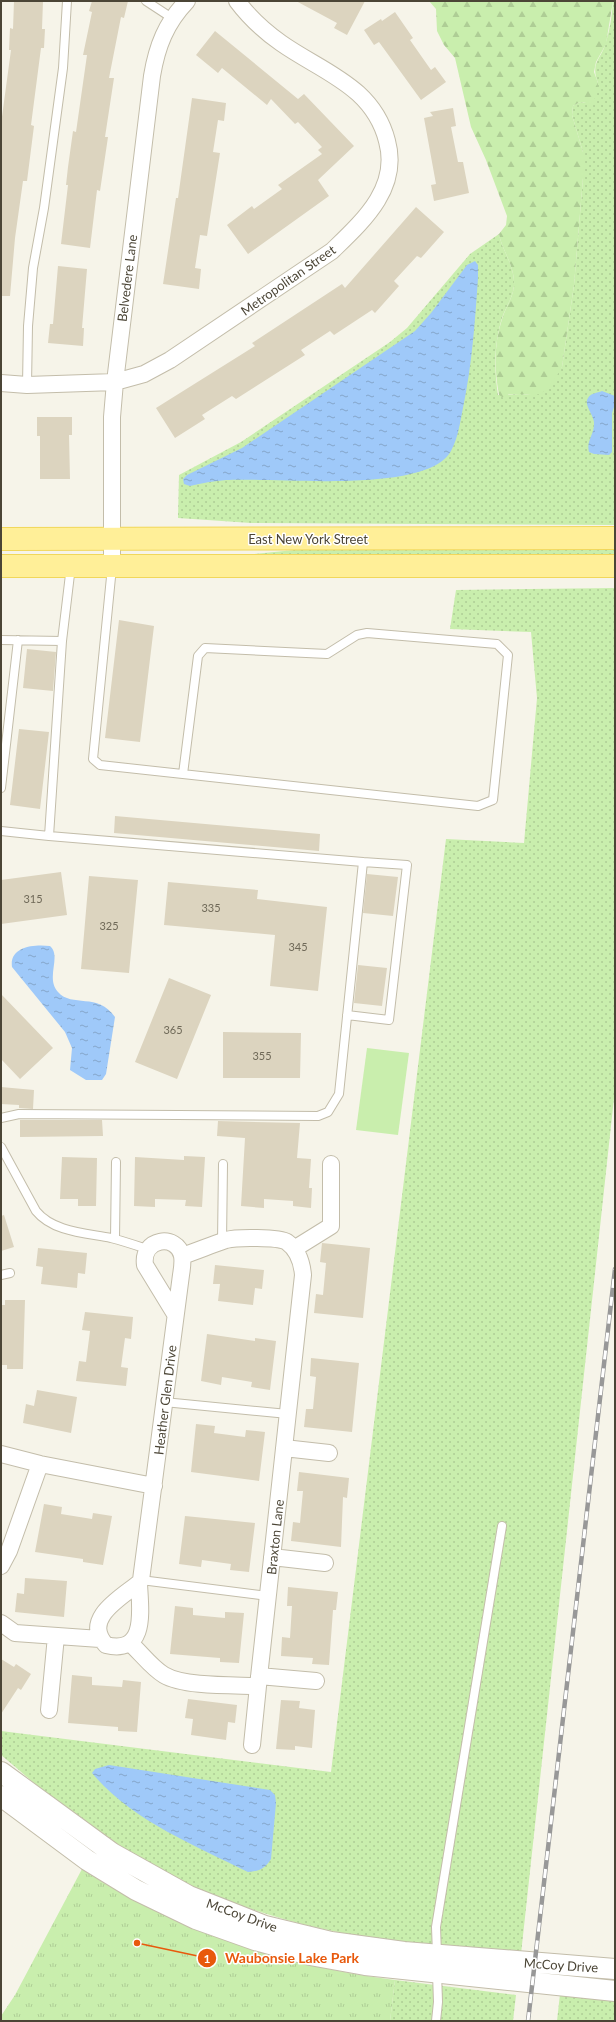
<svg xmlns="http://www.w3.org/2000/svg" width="616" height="2022" font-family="Lato,sans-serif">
<defs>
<pattern id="grass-dots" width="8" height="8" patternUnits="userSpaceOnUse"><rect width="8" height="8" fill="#c9eead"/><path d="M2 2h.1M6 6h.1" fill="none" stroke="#aecd95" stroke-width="1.8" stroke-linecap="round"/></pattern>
<pattern id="forest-firs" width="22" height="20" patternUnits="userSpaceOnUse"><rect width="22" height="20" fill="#c9eead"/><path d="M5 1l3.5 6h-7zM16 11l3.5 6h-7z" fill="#aecd95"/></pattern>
<pattern id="park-tufts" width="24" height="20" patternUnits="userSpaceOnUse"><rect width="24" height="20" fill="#c9eead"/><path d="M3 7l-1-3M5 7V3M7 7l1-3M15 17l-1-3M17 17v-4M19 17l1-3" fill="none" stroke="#aecd95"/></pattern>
<pattern id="water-ripples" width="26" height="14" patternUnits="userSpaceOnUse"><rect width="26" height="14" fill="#9fc9f9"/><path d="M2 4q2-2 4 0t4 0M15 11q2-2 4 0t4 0" fill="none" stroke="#84a5ca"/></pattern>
</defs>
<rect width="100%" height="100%" fill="#f6f4e9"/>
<!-- grass -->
<path fill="url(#grass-dots)" d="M613,1H615V525L251,523L178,518L179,475L241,442L390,342L407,328L470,254L499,234C502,250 513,263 514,281C515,295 506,306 502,318C494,345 494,368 498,395L521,394L530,395L562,367L574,285L583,178V152L572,115L573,106L580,102L586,103L598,83C590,62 601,60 606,42C610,29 612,15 613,1Z
M325,547H615V556H235Z
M615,588V1089L521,1954C478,1950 435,1947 392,1941C292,1928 194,1896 109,1842C71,1817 36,1784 1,1755V1731L331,1772L446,839L524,843L537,698L531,632L450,629L456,590Z
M395,1980L516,1995L513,2021H390Z
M560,1994L615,1999V2021H557Z"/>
<!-- forest -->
<path fill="url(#forest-firs)" d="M429,1H613L606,44L596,62L594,72L598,83L597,94L592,104L580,102L573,106L572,115L583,152V178L574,285L562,367L553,382L541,394L530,395L521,394H509L504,398L499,395C494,368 494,344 502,319C506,306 515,295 514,281C513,263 502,250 499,234L506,225L507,216L486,160L471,127L455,58L444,45L437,31L436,9Z"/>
<!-- park -->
<path fill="url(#park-tufts)" d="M82,1869C175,1931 284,1966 395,1980L390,2021H1V2016L15,1995Z"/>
<!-- garden -->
<path fill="#c9eead" d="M367,1048L409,1053L398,1135L356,1130Z"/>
<!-- water -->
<path fill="url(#water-ripples)" d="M475,261L478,265V278C475,322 472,365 463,408C460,423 458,438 451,451C427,495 273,477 226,480C214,481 202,483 190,486L184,484L183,479L187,475L242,448L415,331L431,313L467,265Z
M602,391L615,396V404L612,413V452L609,455L594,454L589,452C586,441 594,435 594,424C595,416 583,405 588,398C591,393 597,393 602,391Z
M50,946C62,956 45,978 58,992C72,1008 98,992 115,1017L106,1074L102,1080H86L70,1070L72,1048L65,1032L12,967C9,946 35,944 50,946Z
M109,1765L270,1790L275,1795L276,1803L271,1859C265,1869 259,1871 248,1872C194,1845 131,1820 92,1773L95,1769Z"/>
<!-- building -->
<path fill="#dcd4bf" d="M14,1H43L42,29H45L44,48H41L31,125L34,126L27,181H23L15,238L10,296H1V124L11,50H9L10,28L13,29Z
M92,1H128L124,18L121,17L109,78H114L105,137H108L100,191L97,190L90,248L61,244L68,185H66L68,167L73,131L76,132L87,55H83L92,12L89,11Z
M296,1H365L347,35L334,28L337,23Z
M395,12L413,38L410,40L431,70L435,67L446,82L421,100L379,42L374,45L364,30L381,19L382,21Z
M215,31L298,99L304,94L354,146L318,180L329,196L248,254L227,225L252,206L254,209L282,189L278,185L322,154L318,150L322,147L298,122L295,124L271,99L267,105L222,68L218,73L196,55Z
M192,98L226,103L224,121L218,120L213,152L220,153L207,236L200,235L195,268L201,269L199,289L163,284L176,198H178Z
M453,108L456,126L451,127L458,162H463L469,193L434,201L431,185L436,184L424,118L433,116L430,112Z
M416,207L444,232L421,258L417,256L394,281L399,286L375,313L372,310L334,335L330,331L301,350L305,355L236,399L232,396L202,415L205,419L175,438L156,408L255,346L252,343L342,284L345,288Z
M58,266L87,269L82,328H84L83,346L48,343L50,324H53Z
M37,417H72V435H69L70,479H40V436H37Z
M119,620L154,626L140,742L105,738Z
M27,649L56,652L53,691L23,688Z
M19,729L49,732L40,809L10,805Z
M115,816L320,834L319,851L114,833Z
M61,872L67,915L1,924V880Z
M367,874L398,877L393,916L363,913Z
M89,876L138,880L129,973L81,969Z
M168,882L258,890L257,899L327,907L318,991L270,986L275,935L164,925Z
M358,965L387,968L382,1006L354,1003Z
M169,978L211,995L177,1079L135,1062Z
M1,994L53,1048L20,1079L1,1059Z
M223,1032L301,1033L300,1078H223Z
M1,1087L34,1090L33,1109L19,1108V1105L1,1104Z
M20,1120H102L103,1136L20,1137Z
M218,1121L300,1123L297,1158L311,1159L309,1188H312L311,1208L293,1206V1201L264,1199V1208L241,1206L245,1138L217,1136Z
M184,1156L205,1157L202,1207L185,1206L186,1200L155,1199V1207L134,1206L135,1157L184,1160Z
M62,1157L97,1158L96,1206H78V1199H60Z
M4,1215L14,1247L1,1251V1216Z
M322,1243L370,1248L363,1318L314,1313L316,1294L323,1295L326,1263L320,1262Z
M38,1248L87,1253L85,1274L78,1273L77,1288L41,1284L43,1267L36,1266Z
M215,1265L264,1270L262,1289L255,1288L253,1305L218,1301L220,1284H213Z
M5,1300H25L23,1369H7V1365H1V1305H5Z
M85,1312L133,1317L131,1339L125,1338L121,1367L128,1368L126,1386L76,1381L79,1361L86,1362L90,1331L82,1330Z
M207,1334L255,1341V1338L276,1341L270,1390L251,1387L252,1382L222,1377L221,1385L201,1381Z
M311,1358L359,1363L352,1432L304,1427L306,1409H313L316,1377L310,1376Z
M37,1390L77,1397L71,1433L23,1423L26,1404L34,1406Z
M196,1424L215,1426L214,1433L245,1437L246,1430L265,1432L259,1481L191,1472Z
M299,1472L349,1478L347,1498L343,1497L341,1547L291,1541L293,1522L300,1523L303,1491H297Z
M44,1504L62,1507L61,1514L92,1519L93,1513L112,1516L103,1565L83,1562V1559L35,1552Z
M185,1516L255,1523L249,1572L230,1570L231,1564L202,1560L201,1567L179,1564Z
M25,1578L67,1581L64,1617L15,1612L17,1593L24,1594Z
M288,1587L338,1592L336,1610H333L329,1665L312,1664L313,1658L281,1656L282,1637L290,1638L292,1606H287Z
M175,1606L193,1608V1615L225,1618V1612L244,1613L239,1663L220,1662V1658L170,1654Z
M1,1659L14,1667L16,1664L31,1674L21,1690L18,1688L1,1714Z
M72,1675L92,1677V1685L122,1687L123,1680L141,1682L137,1732L118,1731V1727L68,1723Z
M188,1699L237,1705L235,1723L228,1722L226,1740L191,1735L193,1719L185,1718Z
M281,1700L300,1701L299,1708L315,1710L312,1748L295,1746V1750L276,1749Z"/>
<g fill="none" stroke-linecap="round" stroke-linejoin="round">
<defs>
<path id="service" d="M146,1L172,18
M27,385L28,326L33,268L44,208L63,68L67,1
M112,567L93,759L100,765L478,806L493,800L508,655L497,644L367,633L357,635L327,654L205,648L198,656L183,774
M1,640L62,641L49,836L363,862L339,1094L328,1112L318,1116L19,1114L1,1118
M62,641L71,566
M1,788L18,640
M1,831L49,836
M347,1015L389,1020L407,865L363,862
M1,1147L36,1211C53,1232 86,1233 111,1238C123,1241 135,1245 147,1249
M115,1239L116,1162
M222,1242L223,1164
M1,1275L10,1273
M164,1402L288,1414
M141,1580L268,1596
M437,1954L436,1927L502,1526
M436,2021L438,2002L437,1973"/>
<path id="minor" d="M1,383L27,385L115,382L144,374L170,360L332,251C363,221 400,188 387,141C373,86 322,72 281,43C264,31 249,17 237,1
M112,566V417L115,382L152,76C157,46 166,23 187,1
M294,1249L331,1226V1164
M284,1448L329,1453
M1,1454L40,1464L154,1486
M272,1557L325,1563
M1,1566L9,1551L40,1464
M139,1583L141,1580L181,1275C182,1269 183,1261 182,1256C177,1233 141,1238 145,1265L175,1314
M139,1583C140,1609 148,1655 106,1645C82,1619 120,1598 139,1583Z
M1,1623L15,1633L100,1639
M130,1643C141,1653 152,1668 164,1675C184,1687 234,1685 258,1686L303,1275C302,1263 298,1250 287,1242C279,1237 236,1237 226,1240C211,1245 197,1251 182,1256
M259,1676L316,1681
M49,1710L56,1636
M252,1745L258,1686"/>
<path id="tertiary" d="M1,1772L112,1853L189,1896L265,1926L331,1942L404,1952L615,1969
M1,1796L87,1860L136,1890L196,1919L255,1940L310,1955L365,1965L615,1991"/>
<path id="primary" d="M1,539L615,538
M1,566H615"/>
</defs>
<!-- service casing -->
<use href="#service" stroke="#c3bdaa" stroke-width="10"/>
<!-- minor casing -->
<use href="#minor" stroke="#c3bdaa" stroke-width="18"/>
<!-- tertiary casing -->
<use href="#tertiary" stroke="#c3bdaa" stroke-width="22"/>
<!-- primary casing -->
<use href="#primary" stroke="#f1d75b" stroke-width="24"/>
<!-- service -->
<use href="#service" stroke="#fff" stroke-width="8"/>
<!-- minor -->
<use href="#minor" stroke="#fff" stroke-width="16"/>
<!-- tertiary -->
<use href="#tertiary" stroke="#fff" stroke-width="20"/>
<!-- primary -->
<use href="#primary" stroke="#ffef98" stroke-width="22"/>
<defs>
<path id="rail" d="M528,2021L615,1269"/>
</defs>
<!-- rail casing -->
<use href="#rail" stroke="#989898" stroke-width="4.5"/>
<!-- rail -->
<use href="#rail" stroke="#fff" stroke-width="3" stroke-dasharray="9" stroke-linecap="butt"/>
</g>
<g text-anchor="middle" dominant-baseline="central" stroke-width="3" stroke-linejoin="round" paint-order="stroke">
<!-- number labels -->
<g font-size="11" fill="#6f6958">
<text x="33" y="898">315</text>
<text x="211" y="907">335</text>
<text x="109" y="925">325</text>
<text x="298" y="946">345</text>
<text x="173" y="1029">365</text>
<text x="262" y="1055">355</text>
</g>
<!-- street labels -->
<g font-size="13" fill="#4b4536" stroke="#fff">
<text transform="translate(127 278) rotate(-83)">Belvedere Lane</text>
<text transform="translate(288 280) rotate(-35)">Metropolitan Street</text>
<text x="308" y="539">East New York Street</text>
<text transform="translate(165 1400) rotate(-83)">Heather Glen Drive</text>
<text transform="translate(275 1537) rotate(-84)">Braxton Lane</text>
<text transform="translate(242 1915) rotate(20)">McCoy Drive</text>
<text transform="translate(561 1965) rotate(4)">McCoy Drive</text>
</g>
</g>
<!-- callouts -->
<path fill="none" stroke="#e8590c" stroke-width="1.5" d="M137 1943L207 1958"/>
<g fill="#e8590c" stroke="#fff" stroke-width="1.5">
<circle cx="137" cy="1943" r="4"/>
<circle cx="207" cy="1958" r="10"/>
</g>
<g font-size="12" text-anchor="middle" font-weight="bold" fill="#fff">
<text x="207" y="1963">1</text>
</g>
<g font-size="14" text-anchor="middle" font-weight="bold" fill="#e8590c" stroke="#fff" stroke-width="3" stroke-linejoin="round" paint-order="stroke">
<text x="292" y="1963">Waubonsie Lake Park</text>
</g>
<!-- border -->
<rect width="616" height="2022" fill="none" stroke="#4b4536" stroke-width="4"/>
</svg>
